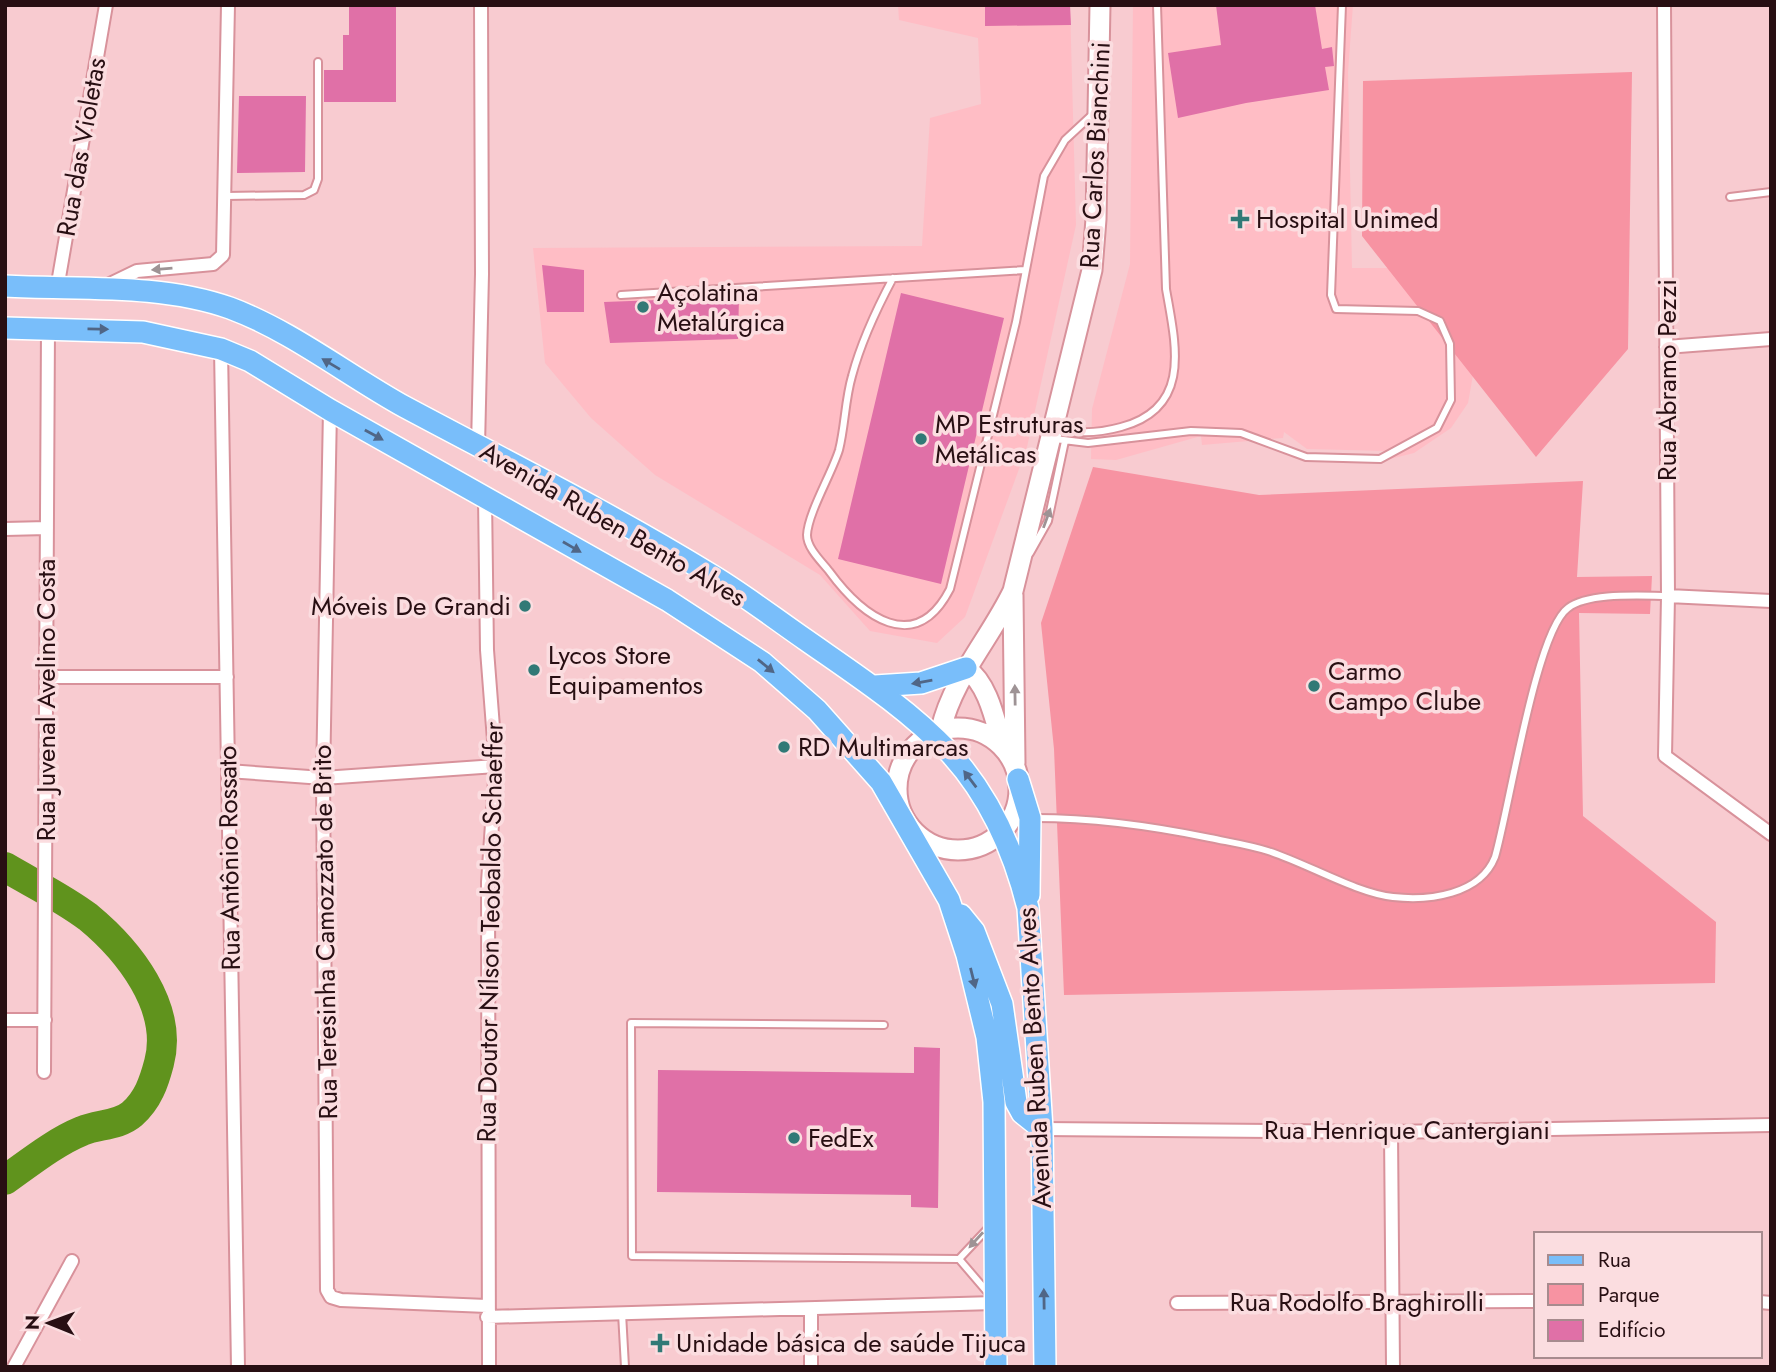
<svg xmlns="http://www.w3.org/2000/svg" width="1776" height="1372" font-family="Jost,sans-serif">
<rect width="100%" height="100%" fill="#f8cbd0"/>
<!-- built -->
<path fill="#ffbdc5" d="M898,5H1070L1076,225L1027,447L965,617L937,643L870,631L820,575L655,475L591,418L545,363L533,248L922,246L930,118L981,104L978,38L899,20Z
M1133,5H1353L1348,72L1352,268H1414L1475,364L1468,403L1451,428L1414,453L1390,459L1387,451L1307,449L1284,432L1283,438L1202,445L1201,436L1116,460L1091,459L1092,409L1130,264Z"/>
<!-- green -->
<path fill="#f793a2" d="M1632,72L1628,349L1536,457L1362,236L1363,81Z
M1093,467L1259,495L1583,481L1577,577L1652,576L1650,614L1579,613L1583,816L1716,922L1715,983L1064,995L1054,749L1041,623Z"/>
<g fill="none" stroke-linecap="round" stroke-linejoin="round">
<!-- river -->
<path stroke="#60931d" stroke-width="30" d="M5,867C32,883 63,898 88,917C128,950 174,1007 159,1063C154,1082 148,1100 132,1114C118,1126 98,1124 82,1131C55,1142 29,1163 5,1180"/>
</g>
<!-- building -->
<path fill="#e070a7" d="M349,5H396V102H324V70H343V35H349Z
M985,5H1070L1071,25L985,26Z
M1216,5H1315L1322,49L1332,47L1334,66L1325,67L1329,90L1246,103L1178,118L1168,53L1221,45Z
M239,96H306L305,172L237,173Z
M542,265L584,270V312H547Z
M901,293L1004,318L941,584L838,559Z
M739,297L738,339L610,343L604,302Z
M914,1047L940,1048L938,1208L911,1207V1195L657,1192L658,1070L914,1073Z"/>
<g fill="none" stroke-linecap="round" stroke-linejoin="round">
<defs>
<path id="lane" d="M226,196L304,195L314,190L318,179V62
M1730,197L1771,192
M893,278C876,310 861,342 852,376C845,400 845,426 839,450C832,473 808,513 807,535C807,548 821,561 829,571C862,616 915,657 950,589L1016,322L1044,176L1065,140L1093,114
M621,295L1025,270
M1057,428C1078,435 1099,433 1121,427C1192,408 1176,346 1166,289L1157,5
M1055,439L1088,443L1191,431L1241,433L1306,457L1380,459L1437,428L1451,400L1450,344L1440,321L1418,311L1336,309L1331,295L1342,5
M1030,553L1048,521L1065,441
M1035,818C1095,818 1152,826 1210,838C1229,842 1249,845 1268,851C1306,863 1356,893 1393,897C1429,901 1480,895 1495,857C1509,810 1536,631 1568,608C1589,592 1642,596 1668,596
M884,1025L631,1023L632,1256L959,1259L989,1294
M959,1259L991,1225
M622,1313L625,1367"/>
<path id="street" d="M1664,5L1668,596L1665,756L1771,834
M106,286L137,271L213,264L223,255L228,5
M57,289L106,5
M1666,347L1771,339
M221,349L238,1367
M330,410L323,778L327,1290L331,1297L341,1300L487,1306
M478,446L482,274L481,5
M485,497L487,650L496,766L488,882L489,1367
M5,529L47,528
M1668,596L1771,601
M46,677H227
M228,771L323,778L496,766
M5,1020H45
M44,1072L48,328
M1042,1129L1391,1132L1771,1125
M1391,1132L1393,1367
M1760,1302L1771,1303
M1177,1303L1536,1301
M811,1309V1367
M487,1317L995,1303
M14,1367L72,1261"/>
<path id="secondary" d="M1013,595L1015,763
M966,668C989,685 995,721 1003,747
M897 789a61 61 0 1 1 122 0a61 61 0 1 1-122 0Z
M941,729C953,678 991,637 1013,591L1092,270L1096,219L1100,5"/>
<path id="primary" d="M5,286C78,290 160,283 230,308C292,331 347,375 405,407C506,461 610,513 708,573C742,593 774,618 806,640C856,675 907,708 949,752C989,795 1014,852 1028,908L1042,1129L1045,1367
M5,328L143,332L221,349L250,361L330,410L667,600L762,662L817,710L881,782L949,900L967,955L987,1037L994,1102L996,1367
M875,686L921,683L966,668
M1018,779L1030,818L1029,895
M961,915L974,931L1002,1004L1016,1102L1022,1113L1042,1129"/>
</defs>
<!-- lane casing -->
<use href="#lane" stroke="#d8929b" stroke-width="10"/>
<!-- street casing -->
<use href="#street" stroke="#d8929b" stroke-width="16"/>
<!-- secondary casing -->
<use href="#secondary" stroke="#d8929b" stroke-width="23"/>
<!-- primary casing -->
<use href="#primary" stroke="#fff" stroke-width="24"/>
<!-- lane -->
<use href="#lane" stroke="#fff" stroke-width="6"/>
<!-- street -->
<use href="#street" stroke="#fff" stroke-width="12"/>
<!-- secondary -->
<use href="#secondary" stroke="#fff" stroke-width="19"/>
<!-- primary -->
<use href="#primary" stroke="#79befa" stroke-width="21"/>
</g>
<!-- one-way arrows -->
<defs><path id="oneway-solid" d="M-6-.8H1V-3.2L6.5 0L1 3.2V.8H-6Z" transform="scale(1.75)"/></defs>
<g fill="#9e9395">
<use href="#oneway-solid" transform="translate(162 269) rotate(175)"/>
<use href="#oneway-solid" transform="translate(1047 518) rotate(-70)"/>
<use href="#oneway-solid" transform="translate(1015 695) rotate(-91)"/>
<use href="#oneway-solid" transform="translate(976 1240) rotate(132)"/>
</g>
<g fill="#506686">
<use href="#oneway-solid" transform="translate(98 329) rotate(1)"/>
<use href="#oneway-solid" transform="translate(331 364) rotate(-149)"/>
<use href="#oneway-solid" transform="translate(374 435) rotate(29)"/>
<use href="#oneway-solid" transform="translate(572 547) rotate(30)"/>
<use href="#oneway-solid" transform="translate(766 666) rotate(39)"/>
<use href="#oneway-solid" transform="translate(922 682) rotate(170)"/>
<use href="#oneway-solid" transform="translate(970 779) rotate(-127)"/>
<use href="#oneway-solid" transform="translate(973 978) rotate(76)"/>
<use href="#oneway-solid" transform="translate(1044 1299) rotate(-91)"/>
</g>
<!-- markers -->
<g fill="#317976" stroke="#fbdde0" stroke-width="2.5">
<path d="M1236.5 208.5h7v7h7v7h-7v7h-7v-7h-7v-7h7z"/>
<circle cx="643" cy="307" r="7"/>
<circle cx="921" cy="439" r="7"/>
<circle cx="525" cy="606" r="7"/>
<circle cx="534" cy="670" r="7"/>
<circle cx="1314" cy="686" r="7"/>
<circle cx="784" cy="747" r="7"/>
<circle cx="794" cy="1138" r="7"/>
<path d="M656.5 1332.5h7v7h7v7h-7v7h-7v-7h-7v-7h7z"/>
</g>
<g text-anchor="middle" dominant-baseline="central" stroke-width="7" stroke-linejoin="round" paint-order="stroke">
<!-- street labels -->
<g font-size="26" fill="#280f13" stroke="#fbdde0">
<text transform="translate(81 147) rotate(-80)">Rua das Violetas</text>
<text transform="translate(1095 155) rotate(-87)">Rua Carlos Bianchini</text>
<text transform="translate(1667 380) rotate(-90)">Rua Abramo Pezzi</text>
<text transform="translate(613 524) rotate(30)">Avenida Ruben Bento Alves</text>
<text transform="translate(46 700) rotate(-90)">Rua Juvenal Avelino Costa</text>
<text transform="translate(229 858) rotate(-91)">Rua Antônio Rossato</text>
<text transform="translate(325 932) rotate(-91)">Rua Teresinha Camozzato de Brito</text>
<text transform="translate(490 932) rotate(-89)">Rua Doutor Nílson Teobaldo Schaeffer</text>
<text transform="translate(1034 1058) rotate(-93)">Avenida Ruben Bento Alves</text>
<text x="1407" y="1130">Rua Henrique Cantergiani</text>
<text x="1357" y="1302">Rua Rodolfo Braghirolli</text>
</g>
<!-- poi labels -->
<g font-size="26" fill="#280f13" stroke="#fbdde0" text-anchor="start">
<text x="1256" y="219">Hospital Unimed</text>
<text x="657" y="292">Açolatina<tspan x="657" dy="30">Metalúrgica</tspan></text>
<text x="935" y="424">MP Estruturas<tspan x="935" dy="30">Metálicas</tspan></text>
<text x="511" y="606" text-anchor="end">Móveis De Grandi</text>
<text x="548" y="655">Lycos Store<tspan x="548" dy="30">Equipamentos</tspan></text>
<text x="1328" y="671">Carmo<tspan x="1328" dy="30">Campo Clube</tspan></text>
<text x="798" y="747">RD Multimarcas</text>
<text x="808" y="1138">FedEx</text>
<text x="676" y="1343">Unidade básica de saúde Tijuca</text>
</g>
</g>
<!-- border -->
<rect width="1776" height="1372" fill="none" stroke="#280f13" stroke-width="14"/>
<!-- legend -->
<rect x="1534" y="1232" width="228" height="126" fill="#fbdde0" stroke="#a78b8e" stroke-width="2"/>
<rect x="1548" y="1255" width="35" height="10" fill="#79befa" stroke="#a78b8e" stroke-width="2"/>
<text x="1598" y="1267" font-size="21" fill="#280f13">Rua</text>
<rect x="1548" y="1284" width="35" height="21" fill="#f793a2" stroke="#a78b8e" stroke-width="2"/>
<text x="1598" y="1302" font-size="21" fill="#280f13">Parque</text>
<rect x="1548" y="1320" width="35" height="21" fill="#e070a7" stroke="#a78b8e" stroke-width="2"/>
<text x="1598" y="1337" font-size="21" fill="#280f13">Edifício</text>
<!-- north arrow -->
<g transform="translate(49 1323) rotate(271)" stroke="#fbdde0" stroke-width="5" paint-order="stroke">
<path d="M0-5L12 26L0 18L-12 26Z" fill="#280f13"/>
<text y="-10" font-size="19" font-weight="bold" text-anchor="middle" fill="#280f13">N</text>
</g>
</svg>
